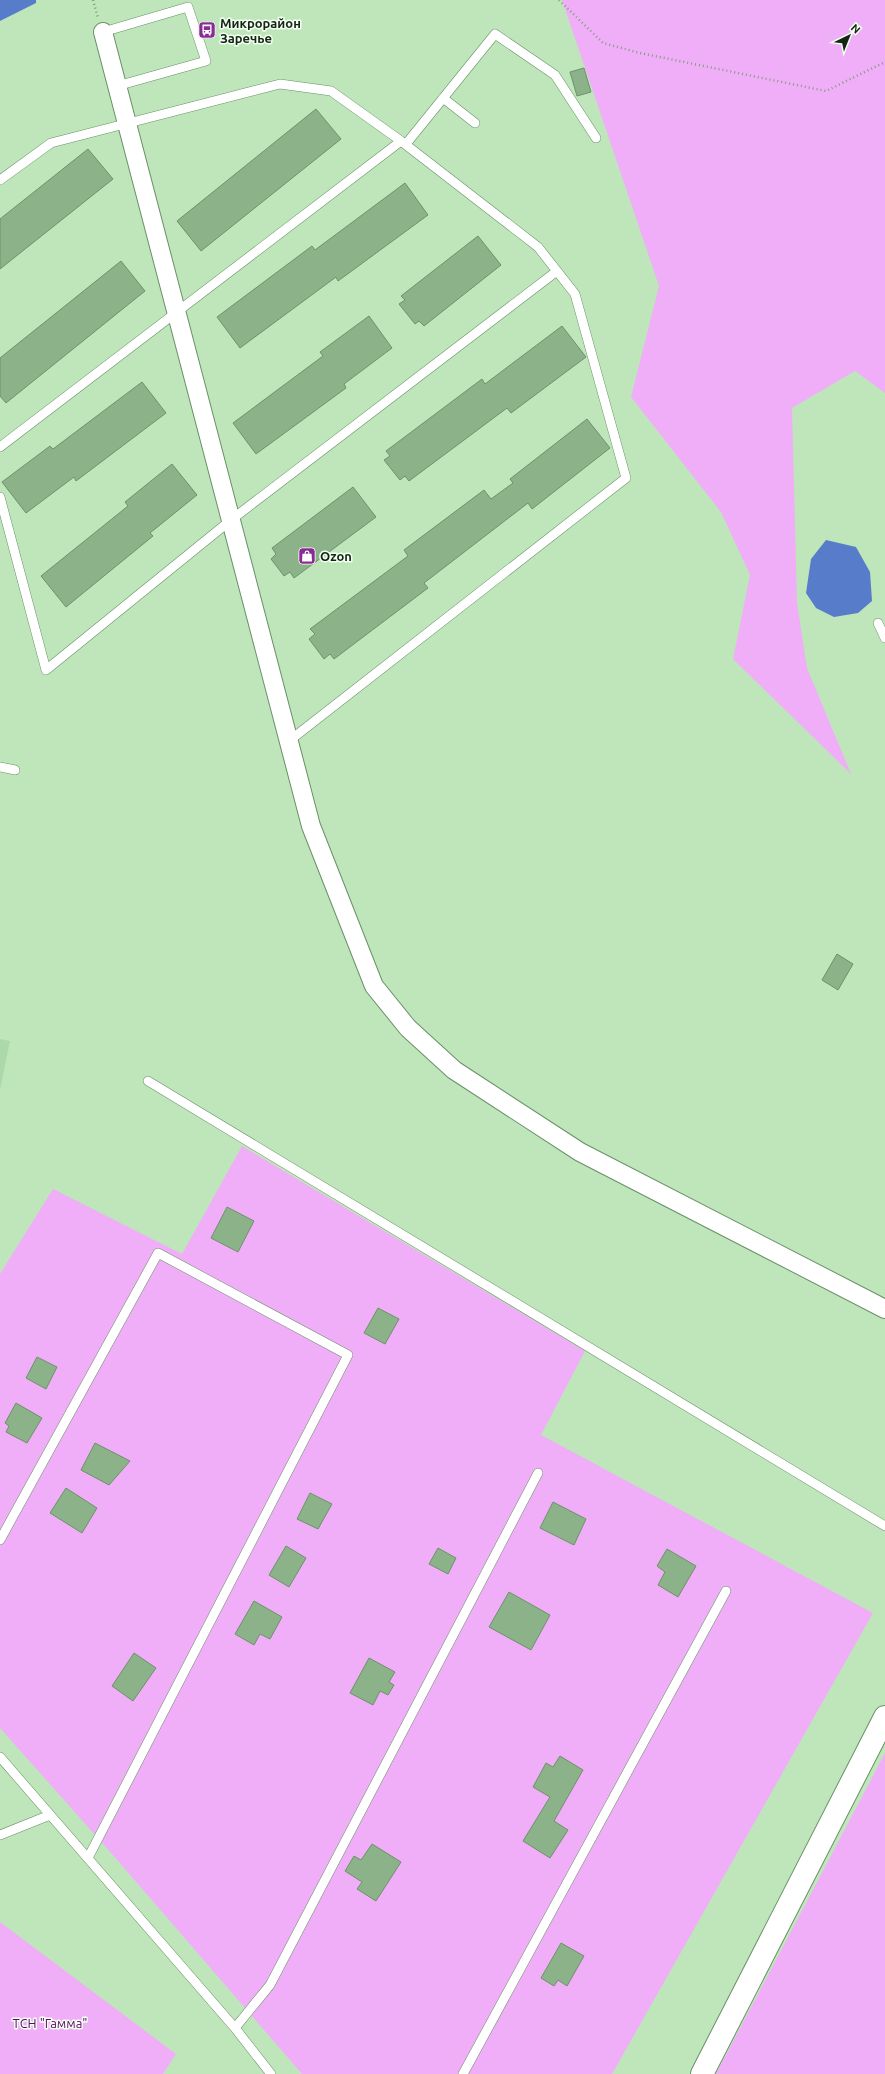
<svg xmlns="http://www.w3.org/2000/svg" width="885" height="2074" font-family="Ubuntu,sans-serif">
<rect width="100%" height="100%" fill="#bee6ba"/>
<!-- built -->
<path fill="#add9aa" d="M0,1039L10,1041L0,1090Z"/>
<!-- green -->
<path fill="#f0aef8" d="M562,0H885V393L855,371L792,408L797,603L807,668L851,774L733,659L750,575L721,512L631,397L659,286Z
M242,1146L585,1351L541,1435L873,1613L612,2074H302L112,1854L0,1728V1274L53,1189L182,1254Z
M885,1753V2074H716Z
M0,1922L176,2054L163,2074H0Z"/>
<!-- water -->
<path fill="#577dca" d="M0,0H36V3L0,21Z
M826,540L856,547L870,572L872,601L858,613L834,617L816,608L806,593L811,559Z"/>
<!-- building -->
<path fill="#8bb288" stroke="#6c9269" d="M584,68L591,92L577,96L570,72Z
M316,109L341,139L201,251L177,221Z
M88,149L113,179L0,269V219Z
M405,183L428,215L338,281L336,277L240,348L217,317L312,246L315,250Z
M478,236L501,265L424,326L419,321L415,324L399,304L405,300L401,296Z
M121,261L145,291L6,403L0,396V358Z
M369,316L392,348L344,384L346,388L256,454L233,423L323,356L320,352Z
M562,326L586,357L511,413L507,408L409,481L405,476L400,480L384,460L390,456L386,451L482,379L485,384Z
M142,382L166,413L76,481L74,477L26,513L2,482L50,446L53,449Z
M587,419L610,448L532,509L528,503L424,583L428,588L334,659L330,654L324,659L309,639L315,634L310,629L408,556L404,550L484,490L491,499L513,483L510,479Z
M172,464L197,495L150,533L153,536L66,607L41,576L128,506L125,502Z
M353,487L376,517L294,578L290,572L284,576L271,559L276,554L272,548Z
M837,954L853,964L838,990L822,980Z
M227,1207L254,1221L238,1252L211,1238Z
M378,1308L399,1319L385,1344L364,1333Z
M37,1357L57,1367L46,1389L26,1378Z
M16,1403L42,1418L27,1443L6,1432L9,1426L5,1423Z
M95,1443L130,1461L109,1485L81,1470Z
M66,1488L97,1508L82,1533L50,1513Z
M310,1493L332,1504L318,1529L297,1519Z
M553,1502L586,1519L574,1545L540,1528Z
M286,1546L306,1558L289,1587L269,1575Z
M438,1548L456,1558L448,1574L429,1564Z
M667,1549L696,1566L678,1597L658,1585L665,1572L657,1566Z
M509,1592L550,1615L531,1650L489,1627Z
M254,1601L282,1617L270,1639L260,1634L254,1645L235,1634Z
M134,1653L156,1668L133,1701L112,1686Z
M369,1658L395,1672L389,1682L394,1685L388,1695L380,1691L373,1705L350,1693Z
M560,1756L583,1770L554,1821L568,1830L550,1858L523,1841L550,1797L533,1787L546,1763L553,1767Z
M372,1844L401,1862L376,1901L357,1889L362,1882L345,1871L354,1856L361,1860Z
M561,1943L584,1956L567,1986L558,1980L554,1986L541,1978Z"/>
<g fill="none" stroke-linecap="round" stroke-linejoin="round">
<defs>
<path id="lane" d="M103,32L188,7L206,61L117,86
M443,98L475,123
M406,144L495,34L555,75L596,138
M0,180L51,143L280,84L331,91L401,141L538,247L575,294L626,478L289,741
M0,447L401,141
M0,497L46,670L231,520L557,271
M878,623L885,638
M0,767L15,770
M148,1081L885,1526
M0,1540L158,1253L348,1355L88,1858
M0,1757L235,2028L271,2074
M0,1835L50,1815
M235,2028L270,1985L538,1473
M463,2074L726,1591"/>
<path id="street" d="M103,32L311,826L374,986L408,1028L454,1070L580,1152L885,1309"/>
<path id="primary" d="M702,2074L885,1717"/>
</defs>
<!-- lane casing -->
<use href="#lane" stroke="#6a9067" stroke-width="10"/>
<!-- street casing -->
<use href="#street" stroke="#6a9067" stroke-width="20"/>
<!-- primary casing -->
<use href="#primary" stroke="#6a9067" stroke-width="24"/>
<!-- path -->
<path stroke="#7f9e7c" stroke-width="2.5" stroke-dasharray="1 3" stroke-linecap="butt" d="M93,0L98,18
M559,0L603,43L640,53L826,91L885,62"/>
<!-- lane -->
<use href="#lane" stroke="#fff" stroke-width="9"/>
<!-- street -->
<use href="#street" stroke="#fff" stroke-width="18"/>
<!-- primary -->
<use href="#primary" stroke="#fff" stroke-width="22"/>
</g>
<!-- icons -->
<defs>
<symbol id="bus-square" viewBox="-11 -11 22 22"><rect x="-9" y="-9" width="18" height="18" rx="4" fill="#892a95" stroke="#f2fff1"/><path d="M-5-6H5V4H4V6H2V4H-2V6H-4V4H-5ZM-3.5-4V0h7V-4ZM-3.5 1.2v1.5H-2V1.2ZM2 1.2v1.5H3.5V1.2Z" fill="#fff"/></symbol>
<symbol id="shop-square" viewBox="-11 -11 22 22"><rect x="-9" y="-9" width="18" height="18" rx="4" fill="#892a95" stroke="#f2fff1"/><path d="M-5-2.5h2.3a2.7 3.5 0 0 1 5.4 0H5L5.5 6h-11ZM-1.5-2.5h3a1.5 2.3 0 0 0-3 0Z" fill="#fff"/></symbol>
</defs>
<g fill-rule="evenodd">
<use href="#bus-square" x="197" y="20" width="20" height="20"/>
<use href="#shop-square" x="297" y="546" width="20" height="20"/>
</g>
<g text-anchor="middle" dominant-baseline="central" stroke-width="3" stroke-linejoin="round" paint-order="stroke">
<!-- poi labels -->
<g font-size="13" font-weight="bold" fill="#152514" stroke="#f2fff1" text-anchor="start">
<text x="220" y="23">Микрорайон<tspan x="220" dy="15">Заречье</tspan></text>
<text x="320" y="556">Ozon</text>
</g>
<!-- park labels -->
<g font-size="13" fill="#5e0b68" stroke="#f2fff1">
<text x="50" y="2023">ТСН "Гамма"</text>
</g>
</g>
<!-- north arrow -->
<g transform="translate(849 36) rotate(43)" stroke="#f2fff1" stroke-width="3" paint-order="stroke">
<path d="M0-3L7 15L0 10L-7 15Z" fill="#152514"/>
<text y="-6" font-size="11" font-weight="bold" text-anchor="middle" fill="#152514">N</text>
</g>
</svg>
